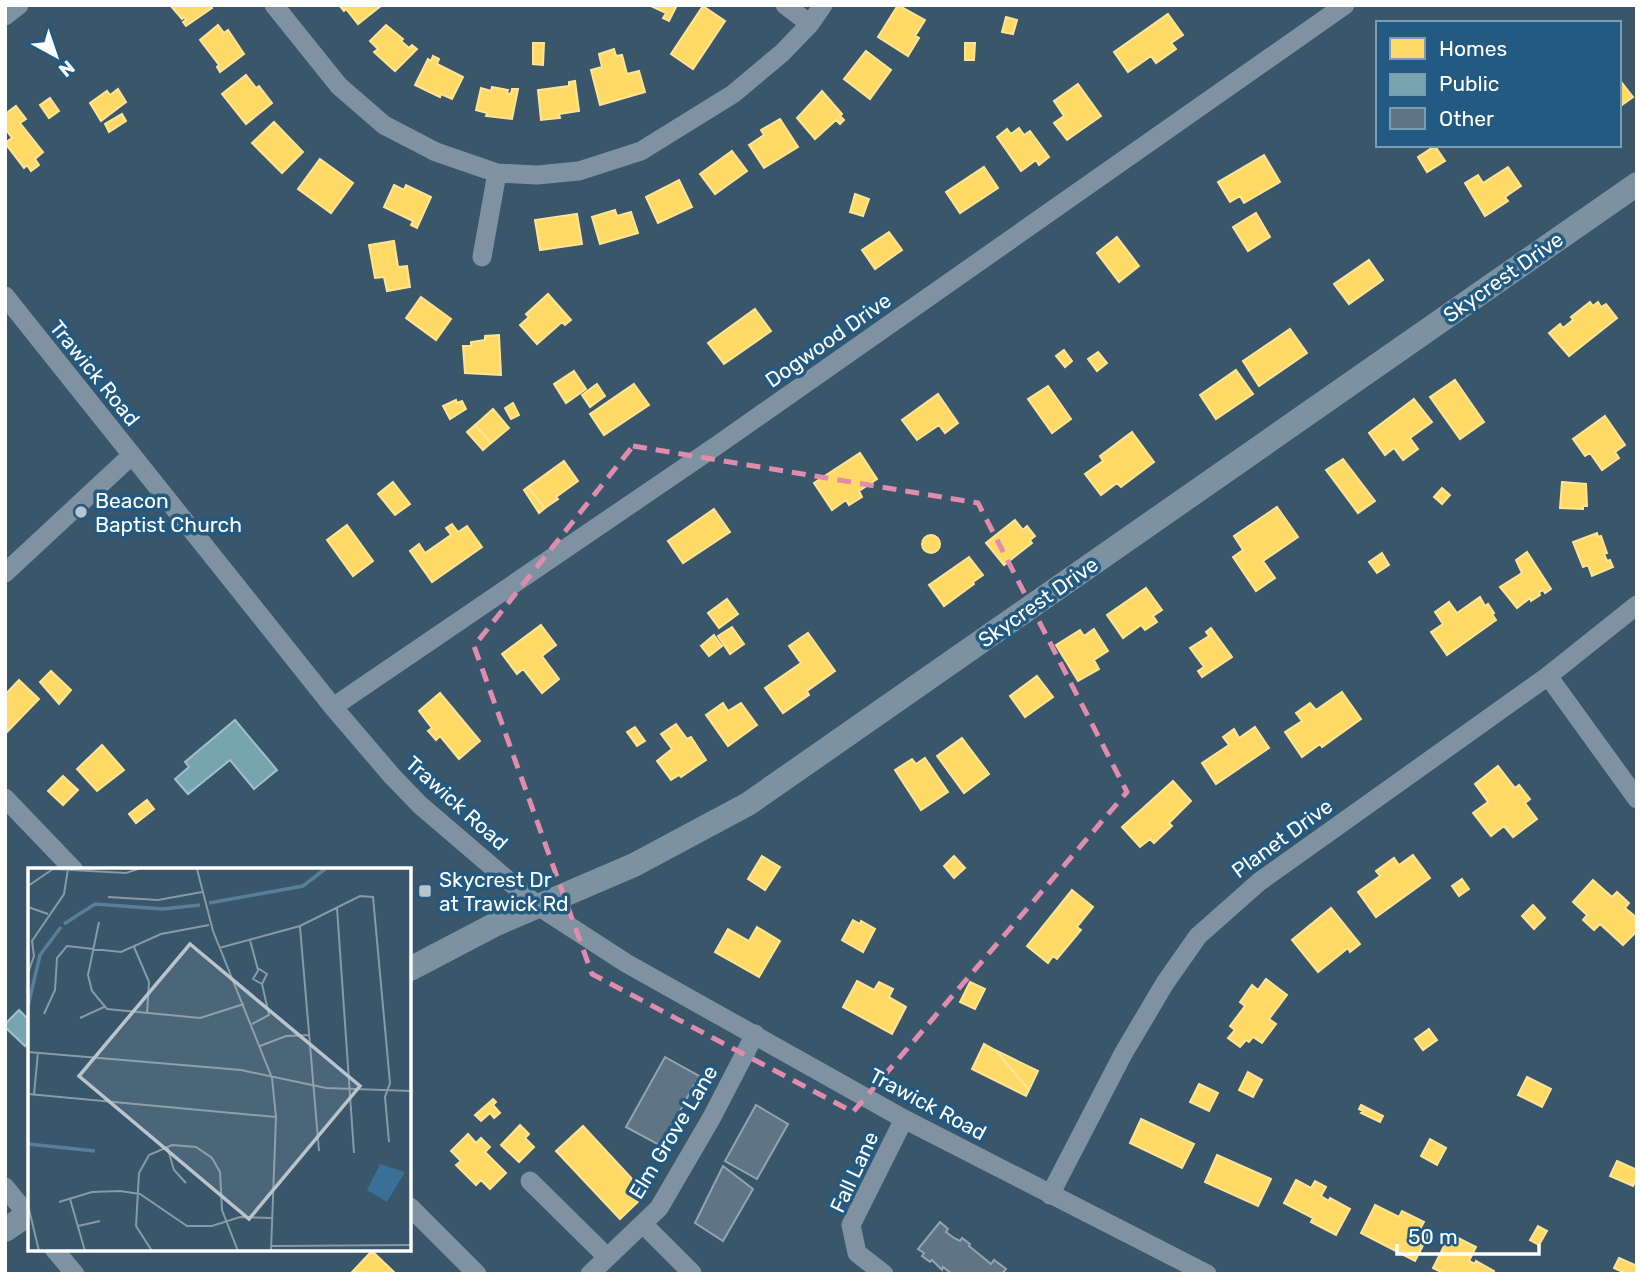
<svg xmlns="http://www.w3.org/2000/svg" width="1642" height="1279" font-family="Rubik,sans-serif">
<rect width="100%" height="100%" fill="#39566b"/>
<!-- homes -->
<path fill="#ffd966" stroke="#ffe494" stroke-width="2" d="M170,5H210L212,8L186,26L183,22L186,20L184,17L182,19Z
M339,5H382L358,24L346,9L344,11Z
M649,5H677L669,21L663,18L666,13Z
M898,5L925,20L915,36L919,38L908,56L878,37Z
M703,6L725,21L693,69L671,54Z
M1168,14L1183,35L1171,43L1176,49L1156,63L1151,56L1128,72L1114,52Z
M1006,17L1017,20L1013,34L1002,32Z
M218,25L224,33L228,30L244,54L220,72L217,67L219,65L200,40Z
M386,25L403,39L401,41L409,48L412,45L417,49L395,71L374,52L378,49L370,41Z
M533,43H544L543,65L533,64Z
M965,43H975L974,60H965Z
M614,49L616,56L622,55L627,74L639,71L645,92L600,105L591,70L602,67L599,54Z
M866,51L891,70L870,99L844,79Z
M433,56L439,59L437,64L463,77L452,99L441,94L440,97L415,85L428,59L431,61Z
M246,75L256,88L259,86L272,103L246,124L222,94Z
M1619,79L1633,97L1619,107Z
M575,81L579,111L559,114L560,118L541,120L538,90L569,86V82Z
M1078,84L1101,116L1067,140L1054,123L1064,116L1054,101Z
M492,87L508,90L507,93L511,94L512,89H518L512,119L486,116L487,113L476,110L481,88L491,91Z
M118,89L126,102L101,121L90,103L107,91L110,95Z
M822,91L842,114L840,116L844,120L840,124L836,120L815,139L797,118Z
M50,98L59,111L49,118L40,105Z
M16,106L26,119L20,123L43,152L35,159L39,165L31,171L27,165L24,168L5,143L12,138L5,128V114Z
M122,114L126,121L109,132L105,124Z
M780,119L798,147L764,168L749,145L764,135L761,130Z
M274,122L303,152L282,173L252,143Z
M1019,128L1024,135L1030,131L1049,157L1039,165L1036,160L1021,171L997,137L1007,129L1011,134Z
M1435,146L1445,161L1427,172L1418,157Z
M732,151L747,171L715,194L700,174Z
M1264,155L1280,182L1244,203L1240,196L1230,202L1218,182Z
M320,159L353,183L331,213L298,189Z
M984,167L998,188L960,213L946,192Z
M1508,167L1521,186L1505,197L1508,201L1485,216L1465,183L1478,175L1483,183Z
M679,180L692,207L658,223L646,197Z
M394,185L404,190L406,185L431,197L417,228L411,225L413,221L384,207Z
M855,194L869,199L863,216L850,212Z
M615,210L617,216L631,212L638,233L600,244L592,217Z
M1256,213L1270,237L1248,251L1233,227Z
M577,214L582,244L540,250L535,220Z
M889,232L902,250L875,269L862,250Z
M1117,237L1139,266L1119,282L1097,253Z
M394,241L398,267L407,266L410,287L387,291L384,277L375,278L369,245Z
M1369,260L1383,280L1349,304L1334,284Z
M548,294L571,320L565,325L562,322L537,344L520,325L529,317L526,314Z
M421,297L451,319L436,340L406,318Z
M1590,302L1593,306L1598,302L1601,307L1606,304L1617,318L1569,356L1549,333L1560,324L1563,328L1573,320L1571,317Z
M755,309L771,331L724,364L708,343Z
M1290,329L1307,353L1259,386L1243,361Z
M499,335L501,375L465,373L463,346H471V342L485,340V336Z
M1064,350L1072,361L1065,367L1056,356Z
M1098,352L1107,363L1097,371L1088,359Z
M1236,370L1253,394L1216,419L1200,395Z
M574,371L586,389L566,403L554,384Z
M1455,380L1484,422L1460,439L1430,397Z
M597,384L605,396L590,407L582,395Z
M634,384L649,405L604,435L590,414Z
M1048,386L1071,419L1052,433L1028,399Z
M938,394L958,423L945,433L939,425L917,440L902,420Z
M1414,399L1432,422L1410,438L1418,449L1403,460L1394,448L1385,455L1369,433Z
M456,400L457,403L462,401L466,409L450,419L443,406Z
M513,403L519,415L511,419L505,408Z
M493,409L509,428L491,443L475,425Z
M1605,416L1625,445L1615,452L1619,458L1602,470L1590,453L1585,456L1573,439Z
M475,425L491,443L483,450L467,432Z
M1132,432L1154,462L1121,487L1117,483L1101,495L1085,474L1103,461L1100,456Z
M860,453L877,479L859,491L862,497L849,505L846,500L832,510L814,483Z
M1343,459L1375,501L1358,513L1326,470Z
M564,461L578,481L556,497L558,499L545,508L528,487Z
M393,482L410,504L395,515L378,494Z
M1562,482L1586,484L1587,506H1583V509L1560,508Z
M528,487L545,508L539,513L524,490Z
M1442,488L1450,495L1442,504L1434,497Z
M1277,507L1298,537L1263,561L1275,578L1256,591L1233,557L1243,550L1234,536Z
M714,509L730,532L683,563L668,541Z
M1015,520L1023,530L1027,526L1035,536L1030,540L1032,543L1004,565L986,543Z
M452,524L458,532L467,526L482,547L432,582L410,551L419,544L425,553L451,535L446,528Z
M347,525L373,561L353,576L327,540Z
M1597,533L1598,537L1601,536L1607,553L1604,554L1607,561L1610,560L1613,567L1592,576L1588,565L1583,567L1573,542Z
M922 544a9 9 0 1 1 18 0a9 9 0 1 1-18 0Z
M1527,552L1551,589L1545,593L1543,590L1539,592L1540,595L1531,601L1530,598L1517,608L1500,587L1522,573L1516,560Z
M1382,553L1389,565L1377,573L1369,562Z
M969,557L983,575L973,582L974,584L944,606L929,585Z
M1146,588L1162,610L1153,616L1157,622L1145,630L1141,625L1123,638L1107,615Z
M1480,597L1485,606L1488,604L1494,613L1492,614L1496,620L1447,655L1431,632L1443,624L1435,612L1449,602L1457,613Z
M727,599L738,614L719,628L708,613Z
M541,625L556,645L542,656L559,679L542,693L523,669L517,674L502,654Z
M732,627L744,644L730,654L718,636Z
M1211,628L1232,657L1202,677L1198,671L1204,667L1190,648L1209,636L1206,632Z
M1094,629L1108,651L1094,660L1099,669L1078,681L1056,645L1080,630L1084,636Z
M808,633L835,671L807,691L809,695L783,713L765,688L801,663L789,646Z
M714,635L722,646L709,656L701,646Z
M51,671L71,690L59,704L40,682Z
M1037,676L1053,697L1025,717L1010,696Z
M19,680L39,699L5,734V695Z
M1342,692L1361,719L1322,747L1320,744L1302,757L1285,732L1302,721L1296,713L1310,703L1316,710Z
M440,693L480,741L459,759L440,736L436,740L428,731L432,728L419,711Z
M723,703L728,711L741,703L757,725L728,746L706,715Z
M676,724L687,739L691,737L706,760L681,777L679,775L671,780L657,761L672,749L661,734Z
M635,727L645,741L637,746L627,732Z
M1255,727L1269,748L1216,784L1202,763L1229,745L1223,737L1234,729L1239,738Z
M962,738L989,774L964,793L937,756Z
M102,745L124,770L97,791L77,769Z
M925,758L948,792L921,810L895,770L912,759L916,764Z
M1498,766L1515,788L1519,785L1530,799L1525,803L1537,819L1513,837L1504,826L1491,836L1473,813L1488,802L1475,784Z
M63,776L78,790L63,805L48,791Z
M1173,781L1191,801L1169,823L1172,826L1154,843L1150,839L1140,847L1122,827Z
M147,800L154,809L136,823L129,814Z
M1413,855L1430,878L1376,917L1358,892L1380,876L1376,871L1394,858L1399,865Z
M762,856L780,867L765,890L748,879Z
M954,856L965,868L954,878L944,866Z
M1462,879L1469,889L1459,896L1452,886Z
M1593,880L1612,897L1617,892L1629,903L1625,908L1637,918V931L1623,945L1600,924L1594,930L1583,920L1587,915L1573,902Z
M1072,890L1093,907L1077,927L1081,930L1057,959L1053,956L1048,963L1027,946Z
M1533,905L1545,918L1534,929L1522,916Z
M1331,908L1360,944L1350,952L1348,948L1318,972L1292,940Z
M853,920L860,924L861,921L875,929L863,952L842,940Z
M757,927L780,941L759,977L715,952L728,929L749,941Z
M1266,979L1287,995L1269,1019L1276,1024L1262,1043L1253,1037L1249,1042L1246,1040L1240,1047L1228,1038L1235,1030L1230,1026L1245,1006L1240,1002L1252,985L1258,990Z
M857,981L874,990L879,982L893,989L889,997L906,1007L892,1034L843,1007Z
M970,982L985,989L975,1009L960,1002Z
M1429,1029L1437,1040L1423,1050L1415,1039Z
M984,1044L995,1050L1029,1090L1026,1096L972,1069Z
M995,1050L1038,1071L1029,1090L1004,1060Z
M1248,1072L1262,1080L1253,1097L1239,1090Z
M1527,1077L1551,1089L1542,1107L1518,1095Z
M1199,1084L1218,1093L1209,1111L1190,1102Z
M493,1099L496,1102L493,1105L500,1113L494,1118L490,1113L481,1121L475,1115Z
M1361,1105L1383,1116L1380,1122L1361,1113L1363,1111L1359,1109Z
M1141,1119L1194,1144L1182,1168L1130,1143Z
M520,1125L529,1134L525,1138L534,1147L519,1162L501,1145Z
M583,1126L646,1194L620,1219L556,1151Z
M468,1134L476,1143L481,1138L490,1147L485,1152L506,1173L490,1189L481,1180L476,1185L456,1165L461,1161L451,1151Z
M1430,1139L1446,1148L1437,1165L1421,1156Z
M1217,1155L1271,1179L1258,1206L1205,1182Z
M1617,1161L1637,1170V1178L1633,1186L1610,1176Z
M1296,1180L1311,1188L1315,1181L1326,1187L1321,1196L1329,1201L1330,1198L1350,1209L1336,1235L1311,1222L1313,1218L1284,1203Z
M1375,1205L1399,1217L1402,1211L1424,1222L1420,1229L1429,1234L1415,1261L1361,1233Z
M1538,1226L1547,1231L1539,1245L1530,1240Z
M1450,1234L1476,1247L1469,1261L1475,1264L1476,1261L1494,1271L1492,1274H1445L1433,1268Z
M372,1251L396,1274L352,1272Z
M1619,1258L1637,1266V1274H1627L1614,1268Z"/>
<!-- public -->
<path fill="#76a5af" stroke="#9fc0c7" stroke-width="2" d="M235,720L277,770L254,789L230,760L188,794L175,779L189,767L185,762Z
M19,1010L30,1021V1041L25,1046L5,1027V1024Z"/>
<!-- building -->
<path fill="#5f7585" stroke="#92a4b0" stroke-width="2" d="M665,1057L699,1076L661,1146L626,1127Z
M756,1105L788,1124L757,1179L725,1161Z
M723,1166L753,1189L723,1241L695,1223Z
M940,1222L948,1229L946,1232L954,1238L960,1241L962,1238L970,1244L969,1246L991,1264L994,1260L1006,1269L1002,1274H952L943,1267L942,1270L932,1260L930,1262L922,1256L924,1253L918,1249Z"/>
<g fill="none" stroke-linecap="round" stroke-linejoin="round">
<!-- minor -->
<path stroke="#7f92a1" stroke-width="19" d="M274,5L339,86L384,125L436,152L497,173L537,175L579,171L641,151L733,94L782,53L810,24L823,5
M785,5L810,24
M5,16L19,5
M482,257L497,173
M5,296L333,707L392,776L420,805L538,906L626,963L904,1119L1207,1274
M5,573L132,455
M1548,676L1637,799
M333,707L719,444L1345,5
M5,798L74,870
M530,1181L607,1257
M5,1187L30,1218
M1050,1195L1123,1054L1165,983L1198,936L1259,882L1548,676L1637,605
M410,1207L477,1274
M643,1224L692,1273
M54,1249L75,1274
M590,1274L659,1208L712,1117L755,1034
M884,1274L857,1253L851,1225L904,1119"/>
<!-- major -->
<path stroke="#7d92a0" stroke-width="24" d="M410,969L494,925L634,865L748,804L1637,184
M5,1230L30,1213"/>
</g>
<!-- marked area -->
<path fill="none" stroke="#e08cad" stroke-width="5" stroke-dasharray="14 9" stroke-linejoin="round" d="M633,446L978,503L1127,792L853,1112L592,974L474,646Z"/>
<!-- markers -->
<g fill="#bac4cb" stroke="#235a81" stroke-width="2.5">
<circle cx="81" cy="512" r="7"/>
<rect x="418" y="884" width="14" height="14" rx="3.5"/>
</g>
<g text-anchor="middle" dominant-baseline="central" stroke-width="7" stroke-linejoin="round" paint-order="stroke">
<!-- street labels -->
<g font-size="21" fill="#fff" stroke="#235a81">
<text transform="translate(1503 277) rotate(-35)">Skycrest Drive</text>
<text transform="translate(828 340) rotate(-35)">Dogwood Drive</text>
<text transform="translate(95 373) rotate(51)">Trawick Road</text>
<text transform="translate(1038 602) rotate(-35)">Skycrest Drive</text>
<text transform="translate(457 803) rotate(42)">Trawick Road</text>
<text transform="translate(1282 838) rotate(-36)">Planet Drive</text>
<text transform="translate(928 1104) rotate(28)">Trawick Road</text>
<text transform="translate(673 1132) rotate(-59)">Elm Grove Lane</text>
<text transform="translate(854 1172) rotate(-65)">Fall Lane</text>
</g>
<!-- poi labels -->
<g font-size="21" fill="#fff" stroke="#235a81" text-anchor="start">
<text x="95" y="500">Beacon<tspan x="95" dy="24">Baptist Church</tspan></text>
<text x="439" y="879">Skycrest Dr<tspan x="439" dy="24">at Trawick Rd</tspan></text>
</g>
</g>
<!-- overview -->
<g transform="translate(28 868)">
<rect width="383" height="383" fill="#39566b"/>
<path d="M352,296L377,304L359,334L339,322Z" fill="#387097"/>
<path fill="none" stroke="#587e98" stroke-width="3.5" d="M181,35L275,18L297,1M36,56L67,36L135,41L172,37M0,138L12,87L33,59M0,276L67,283"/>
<path fill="none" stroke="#889aa6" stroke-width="2" d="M169,1L185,63L244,210L248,249L243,383M0,18L25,1L98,5L110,1M80,29L130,32L174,24M0,39L20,46M309,40L326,285M71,54L60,107L64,123L79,141L172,150L216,136M272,59L291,283M222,72L230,102M106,79L121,114L119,146M191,80L272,58L332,28L345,29L362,215L357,229L361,274M0,105L6,88L4,73L36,26L40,1M16,146L27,122L29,90L39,78L93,84L133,66L181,57M52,150L76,139M224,156L241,147L234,116L239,106L231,101L225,111L234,116M232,178L258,168L281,167M0,184L213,202L298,220L384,223M0,226L248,249M6,227L10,184M139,278L146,302L158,315M42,331L57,383M31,334L64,324L92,323L112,326L159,358H184L212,349L245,350M0,337L11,383M50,358L72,353M244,378L384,377M124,383L108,358L111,305L121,287L144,277L168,279L184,290L192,304L194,342L210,383"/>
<path fill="#bac4cb" fill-opacity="0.15" stroke="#bac4cb" stroke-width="3.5" d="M162,76L332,218L221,351L51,208Z"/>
<rect width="383" height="383" fill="none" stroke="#fff" stroke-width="3.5"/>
</g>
<!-- border -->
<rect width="1642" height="1279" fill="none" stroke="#ffffff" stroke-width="14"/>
<!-- legend -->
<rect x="1376" y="21" width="245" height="126" fill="#235a81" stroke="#7b9cb3" stroke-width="2"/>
<rect x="1390" y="38" width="35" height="21" fill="#ffd966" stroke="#7b9cb3" stroke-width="2"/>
<text x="1439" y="56" font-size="21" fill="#ffffff">Homes</text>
<rect x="1390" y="74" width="35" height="21" fill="#76a5af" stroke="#7b9cb3" stroke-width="2"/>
<text x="1439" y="91" font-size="21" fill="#ffffff">Public</text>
<rect x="1390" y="108" width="35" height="21" fill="#5f7585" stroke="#7b9cb3" stroke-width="2"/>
<text x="1439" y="126" font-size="21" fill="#ffffff">Other</text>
<!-- north arrow -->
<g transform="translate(56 56) rotate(140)" stroke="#235a81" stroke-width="5" paint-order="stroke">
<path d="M0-5L12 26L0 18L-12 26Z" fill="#ffffff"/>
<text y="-10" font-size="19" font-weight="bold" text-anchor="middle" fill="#ffffff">N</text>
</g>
<!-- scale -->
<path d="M1397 1244v10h142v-10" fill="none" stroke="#ffffff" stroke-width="3.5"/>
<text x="1408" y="1244" font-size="21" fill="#ffffff" stroke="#235a81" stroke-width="5" paint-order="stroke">50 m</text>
</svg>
